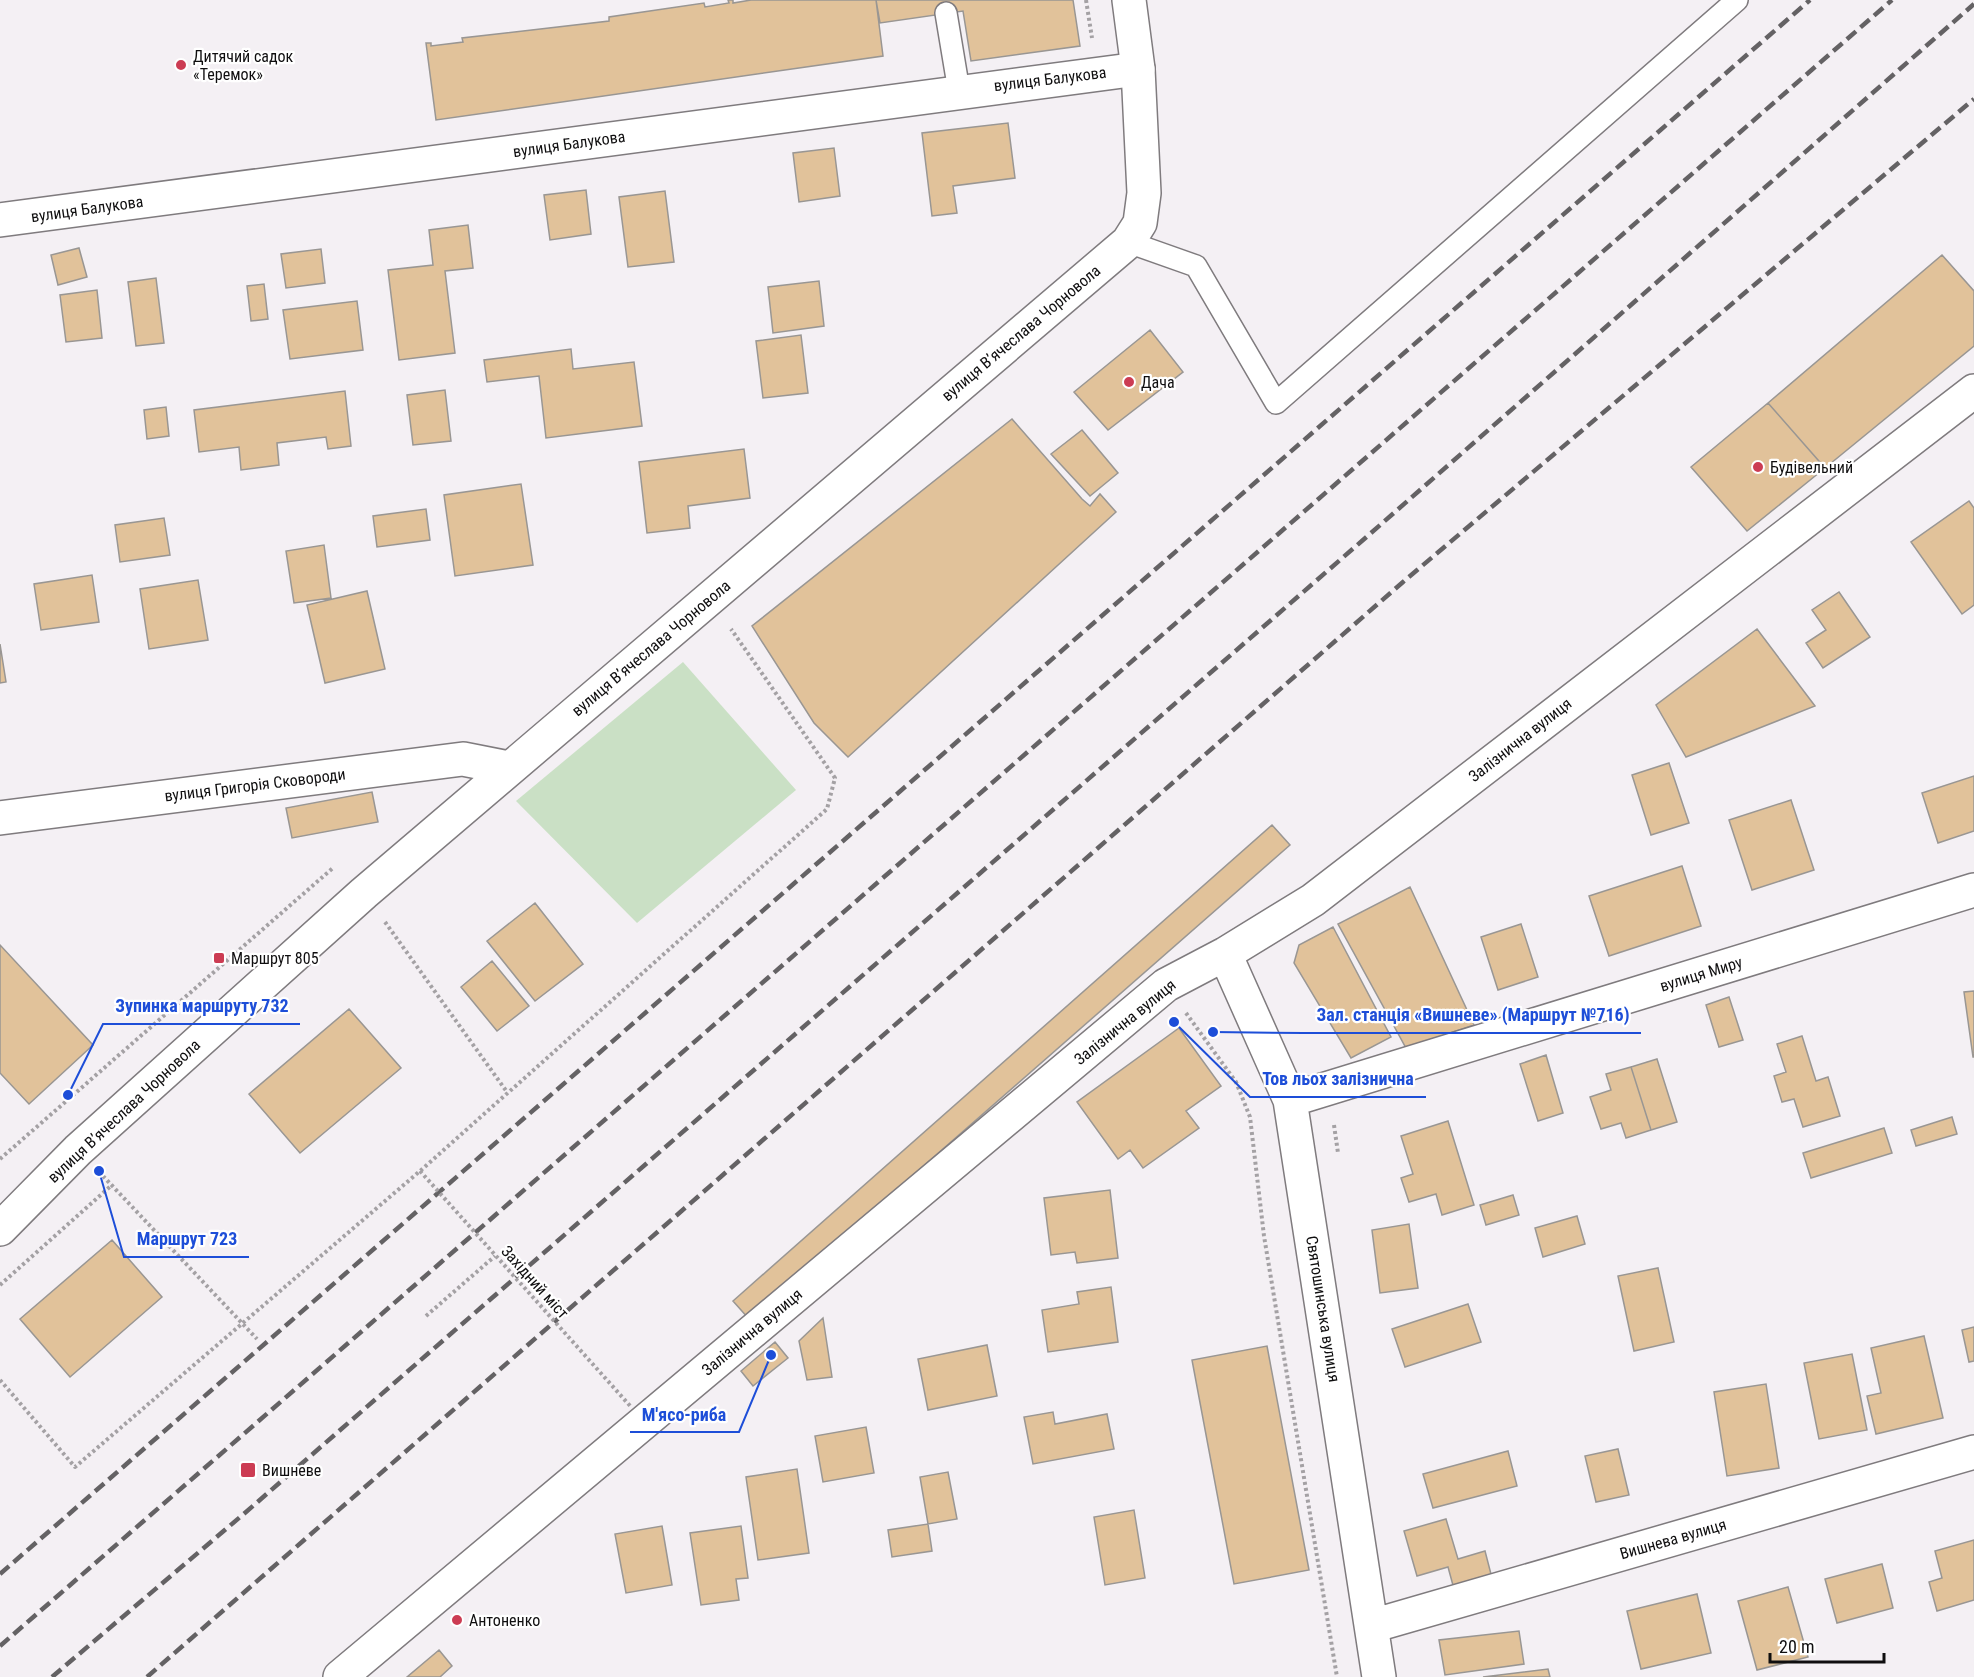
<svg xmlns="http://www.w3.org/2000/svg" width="1974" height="1677" font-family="'Roboto Condensed',sans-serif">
<rect width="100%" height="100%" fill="#f4f0f4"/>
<!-- green -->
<path fill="#cae0c5" d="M683,662L796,790L637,923L516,801Z"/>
<!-- building -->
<path fill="#e1c29a" stroke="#999693" stroke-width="1.5" d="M728,0H733V3L751,0H876L883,56L436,120L426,43H431V46L463,42L462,38L609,21V17L704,3L705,7L729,3Z
M876,0H1073L1080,46L971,61L963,11L880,23Z
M1008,123L1015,178L953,186L957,213L932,216L922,133Z
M834,148L840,196L799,202L793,153Z
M586,190L591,234L550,240L544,195Z
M665,191L674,262L628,267L619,197Z
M468,225L473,268L445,271L455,353L399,360L388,270L433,265L429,230Z
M79,248L87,277L58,285L51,255Z
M321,249L325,283L286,288L281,254Z
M1942,255L1974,291V346L1825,468L1768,403Z
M156,278L164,343L136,346L128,282Z
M819,281L824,326L773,333L768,287Z
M264,284L268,319L251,321L247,286Z
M97,290L102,338L66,342L60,295Z
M357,301L363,350L290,359L283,310Z
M1150,330L1183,372L1108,430L1074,392Z
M801,335L808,393L763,398L756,341Z
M571,349L573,369L634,362L642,426L546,438L539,376L487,382L484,360Z
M445,390L451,441L413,445L407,395Z
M345,391L351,446L328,449L326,437L277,443L279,465L241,470L239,447L199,452L194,410Z
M1768,403L1825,468L1747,531L1691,467Z
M166,407L169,436L147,439L144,410Z
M1012,419L1082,499L1090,506L1100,494L1116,512L848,757L814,723L752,626Z
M1082,430L1118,473L1090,496L1051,454Z
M744,449L750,498L688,506L690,528L647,533L639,462Z
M521,484L533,565L455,576L444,495Z
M1969,501L1974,508V605L1962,614L1911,542Z
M426,509L430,540L377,547L373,516Z
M164,518L170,555L120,562L115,525Z
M324,545L331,598L294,603L286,551Z
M92,575L99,622L41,630L34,584Z
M198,580L208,640L149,649L140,589Z
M367,591L385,669L325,683L307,605Z
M1839,592L1870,637L1823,668L1806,643L1826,630L1812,610Z
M1757,629L1815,706L1686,757L1656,705Z
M0,644L6,682L0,683Z
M1669,763L1689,823L1651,835L1632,775Z
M1974,776V831L1938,843L1922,793Z
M372,792L378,822L292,838L286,808Z
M1791,800L1814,870L1752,890L1729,820Z
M1272,825L1290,845L749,1319L733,1301Z
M1682,866L1701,926L1609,956L1589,896Z
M1410,887L1474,1025L1406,1048L1338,924Z
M535,903L583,964L535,1001L487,941Z
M1521,924L1538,977L1498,990L1481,937Z
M1333,927L1391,1037L1351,1058L1294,963L1299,945Z
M0,945L93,1045L29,1104L0,1073Z
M492,961L529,1006L497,1031L461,987Z
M1974,991V1057H1973L1964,992Z
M1729,997L1743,1040L1719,1047L1706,1005Z
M349,1009L401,1068L300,1153L249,1094Z
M1179,1028L1221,1086L1186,1111L1199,1128L1143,1168L1130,1150L1118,1159L1077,1102Z
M1802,1036L1816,1081L1828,1077L1840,1116L1803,1127L1794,1099L1782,1102L1774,1076L1786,1072L1777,1044Z
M1546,1055L1563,1113L1538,1121L1520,1064Z
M1657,1059L1677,1122L1651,1130L1631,1067Z
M1631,1067L1651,1130L1626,1138L1621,1123L1601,1129L1590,1097L1611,1090L1606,1074Z
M1952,1117L1957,1134L1916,1146L1911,1130Z
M1448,1121L1474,1205L1442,1215L1436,1194L1409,1202L1401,1178L1413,1174L1401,1136Z
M1884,1128L1892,1153L1811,1178L1803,1153Z
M1110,1190L1118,1258L1077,1263L1075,1252L1051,1255L1044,1198Z
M1513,1195L1519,1215L1486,1225L1480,1205Z
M1577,1216L1585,1244L1543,1257L1535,1228Z
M1409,1224L1418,1288L1380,1293L1372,1230Z
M112,1240L162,1297L70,1377L20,1319Z
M1658,1268L1674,1342L1634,1351L1618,1276Z
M1111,1287L1118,1342L1048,1352L1042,1310L1079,1304L1077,1292Z
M1468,1304L1481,1342L1405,1367L1392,1329Z
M823,1318L832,1377L807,1380L799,1341Z
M1974,1327V1361L1969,1362L1962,1330Z
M1924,1336L1943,1418L1876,1434L1867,1396L1881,1393L1871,1348Z
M775,1342L788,1358L753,1386L741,1371Z
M987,1345L997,1396L928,1410L918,1359Z
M1267,1346L1309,1570L1234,1584L1192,1360Z
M1852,1354L1867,1430L1819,1439L1804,1363Z
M1766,1384L1779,1468L1727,1476L1714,1392Z
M1053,1412L1055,1424L1107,1414L1114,1449L1033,1464L1024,1417Z
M866,1427L874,1473L823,1482L815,1436Z
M1618,1449L1629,1495L1596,1502L1585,1456Z
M1508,1451L1517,1486L1433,1508L1423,1474Z
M797,1469L809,1553L758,1560L746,1477Z
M948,1472L957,1519L928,1524L920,1477Z
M1134,1510L1145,1578L1105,1585L1094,1517Z
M1446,1519L1458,1559L1485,1551L1492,1578L1454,1589L1448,1567L1417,1576L1404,1531Z
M928,1524L932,1551L892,1557L888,1530Z
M662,1526L672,1585L626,1593L615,1534Z
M741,1526L748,1578L736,1579L739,1600L701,1605L690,1533Z
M1974,1540V1600L1937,1611L1929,1582L1942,1578L1935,1551Z
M1882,1564L1893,1608L1837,1623L1825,1579Z
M1788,1587L1808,1657L1757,1670L1738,1601Z
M1697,1594L1711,1653L1641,1669L1627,1611Z
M1519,1631L1524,1664L1445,1675L1439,1640Z
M439,1650L452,1666L440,1677H407Z
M1548,1669L1550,1677H1483Z"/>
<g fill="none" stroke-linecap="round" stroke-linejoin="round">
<defs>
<path id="service" d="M946,13L959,91
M1128,242L1196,266L1276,403L1737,0"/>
<path id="minor" d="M0,220L1138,69
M0,818L463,759L509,768
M1225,954L1290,1100L1379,1677
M1290,1100L1974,890
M1372,1626L1974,1452
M340,1677L1166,985L1225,954L1313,900L1974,391"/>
<path id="tertiary" d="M0,1229L78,1150L364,893L1128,242L1140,223L1144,193L1138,69L1129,0"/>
</defs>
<!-- service casing -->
<use href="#service" stroke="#7f7b7e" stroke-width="24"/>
<!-- minor casing -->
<use href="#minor" stroke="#7f7b7e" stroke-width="36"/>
<!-- tertiary casing -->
<use href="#tertiary" stroke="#7f7b7e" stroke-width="36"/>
<!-- path -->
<path stroke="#a4a1a4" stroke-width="4" stroke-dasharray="3 3" stroke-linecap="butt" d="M1086,0L1092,38
M385,922L507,1092
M1186,1013L1236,1082L1250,1117L1264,1236L1337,1677
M1334,1125L1338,1153
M0,1159L334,867
M103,1176L257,1339
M0,1285L112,1185
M426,1316L495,1256
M0,1380L75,1467L420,1171L827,809L835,778L731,629"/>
<!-- service -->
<use href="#service" stroke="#fff" stroke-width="21"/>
<!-- minor -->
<use href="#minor" stroke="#fff" stroke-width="33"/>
<!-- tertiary -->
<use href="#tertiary" stroke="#fff" stroke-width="33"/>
<!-- rail -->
<path stroke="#646264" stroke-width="4.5" stroke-dasharray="12 6" stroke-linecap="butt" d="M0,1574L1810,0
M0,1646L1892,0
M52,1677L246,1512L1363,540L1974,4
M147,1677L1403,582L1974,99"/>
<!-- path-bridge -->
<path stroke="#a4a1a4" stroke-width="4" stroke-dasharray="3 3" stroke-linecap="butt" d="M420,1171L632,1408"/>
</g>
<!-- markers -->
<g fill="#cc3c53" stroke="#fff" stroke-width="2">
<circle cx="181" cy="65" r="6"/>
<circle cx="1129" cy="382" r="6"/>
<circle cx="1758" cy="467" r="6"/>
<rect x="213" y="952" width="12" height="12" rx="3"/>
<rect x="240" y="1462" width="16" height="16" rx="3"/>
<circle cx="457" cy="1620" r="6"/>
</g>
<g text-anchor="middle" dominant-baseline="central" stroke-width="4.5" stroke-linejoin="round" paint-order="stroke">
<!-- poi labels -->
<g font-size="16" fill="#0f0e0f" stroke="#fff" text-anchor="start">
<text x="193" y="56">Дитячий садок<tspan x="193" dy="18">«Теремок»</tspan></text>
<text x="1141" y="382">Дача</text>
<text x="1770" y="467">Будівельний</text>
<text x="231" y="958">Маршрут 805</text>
<text x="262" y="1470">Вишневе</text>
<text x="469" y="1620">Антоненко</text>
</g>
<!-- street labels -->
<g font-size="16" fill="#0f0e0f" stroke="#fff">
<text transform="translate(1050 79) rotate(-7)">вулиця Балукова</text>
<text transform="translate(569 144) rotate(-8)">вулиця Балукова</text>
<text transform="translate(87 209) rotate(-8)">вулиця Балукова</text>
<text transform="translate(1021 333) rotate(-40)">вулиця Вʼячеслава Чорновола</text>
<text transform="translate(651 648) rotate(-40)">вулиця Вʼячеслава Чорновола</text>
<text transform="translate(1520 740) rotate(-38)">Залізнична вулиця</text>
<text transform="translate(255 785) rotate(-7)">вулиця Григорія Сковороди</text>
<text transform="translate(1701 974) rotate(-17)">вулиця Миру</text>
<text transform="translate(1125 1022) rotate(-39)">Залізнична вулиця</text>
<text transform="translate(124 1111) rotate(-43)">вулиця Вʼячеслава Чорновола</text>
<text transform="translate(535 1282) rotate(48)">Західний міст</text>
<text transform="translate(1323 1309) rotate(81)">Святошинська вулиця</text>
<text transform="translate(752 1332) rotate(-40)">Залізнична вулиця</text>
<text transform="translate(1673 1539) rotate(-16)">Вишнева вулиця</text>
</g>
</g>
<!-- callouts -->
<path fill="none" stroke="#1d4ed8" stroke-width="2" d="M68 1095L103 1024H300M1213 1032L1304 1033H1641M1174 1022L1250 1097H1426M99 1171L124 1257H249M771 1355L739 1432H630"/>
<g fill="#1d4ed8" stroke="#fff" stroke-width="2">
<circle cx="68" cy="1095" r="6"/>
<circle cx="1213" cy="1032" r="6"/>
<circle cx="1174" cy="1022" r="6"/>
<circle cx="99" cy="1171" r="6"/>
<circle cx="771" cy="1355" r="6"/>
</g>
<g font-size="18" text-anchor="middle" font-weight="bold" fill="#1d4ed8" stroke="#fff" stroke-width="4.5" stroke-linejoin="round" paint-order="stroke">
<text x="202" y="1012">Зупинка маршруту 732</text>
<text x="1473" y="1021">Зал. станція «Вишневе» (Маршрут №716)</text>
<text x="1338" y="1085">Тов льох залізнична</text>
<text x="187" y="1245">Маршрут 723</text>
<text x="684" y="1421">М'ясо-риба</text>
</g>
<!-- scale -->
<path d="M1770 1653v9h114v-9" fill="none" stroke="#0f0e0f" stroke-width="3"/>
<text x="1779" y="1653" font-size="18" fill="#0f0e0f" stroke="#ffffff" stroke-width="4.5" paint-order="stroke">20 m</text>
</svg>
